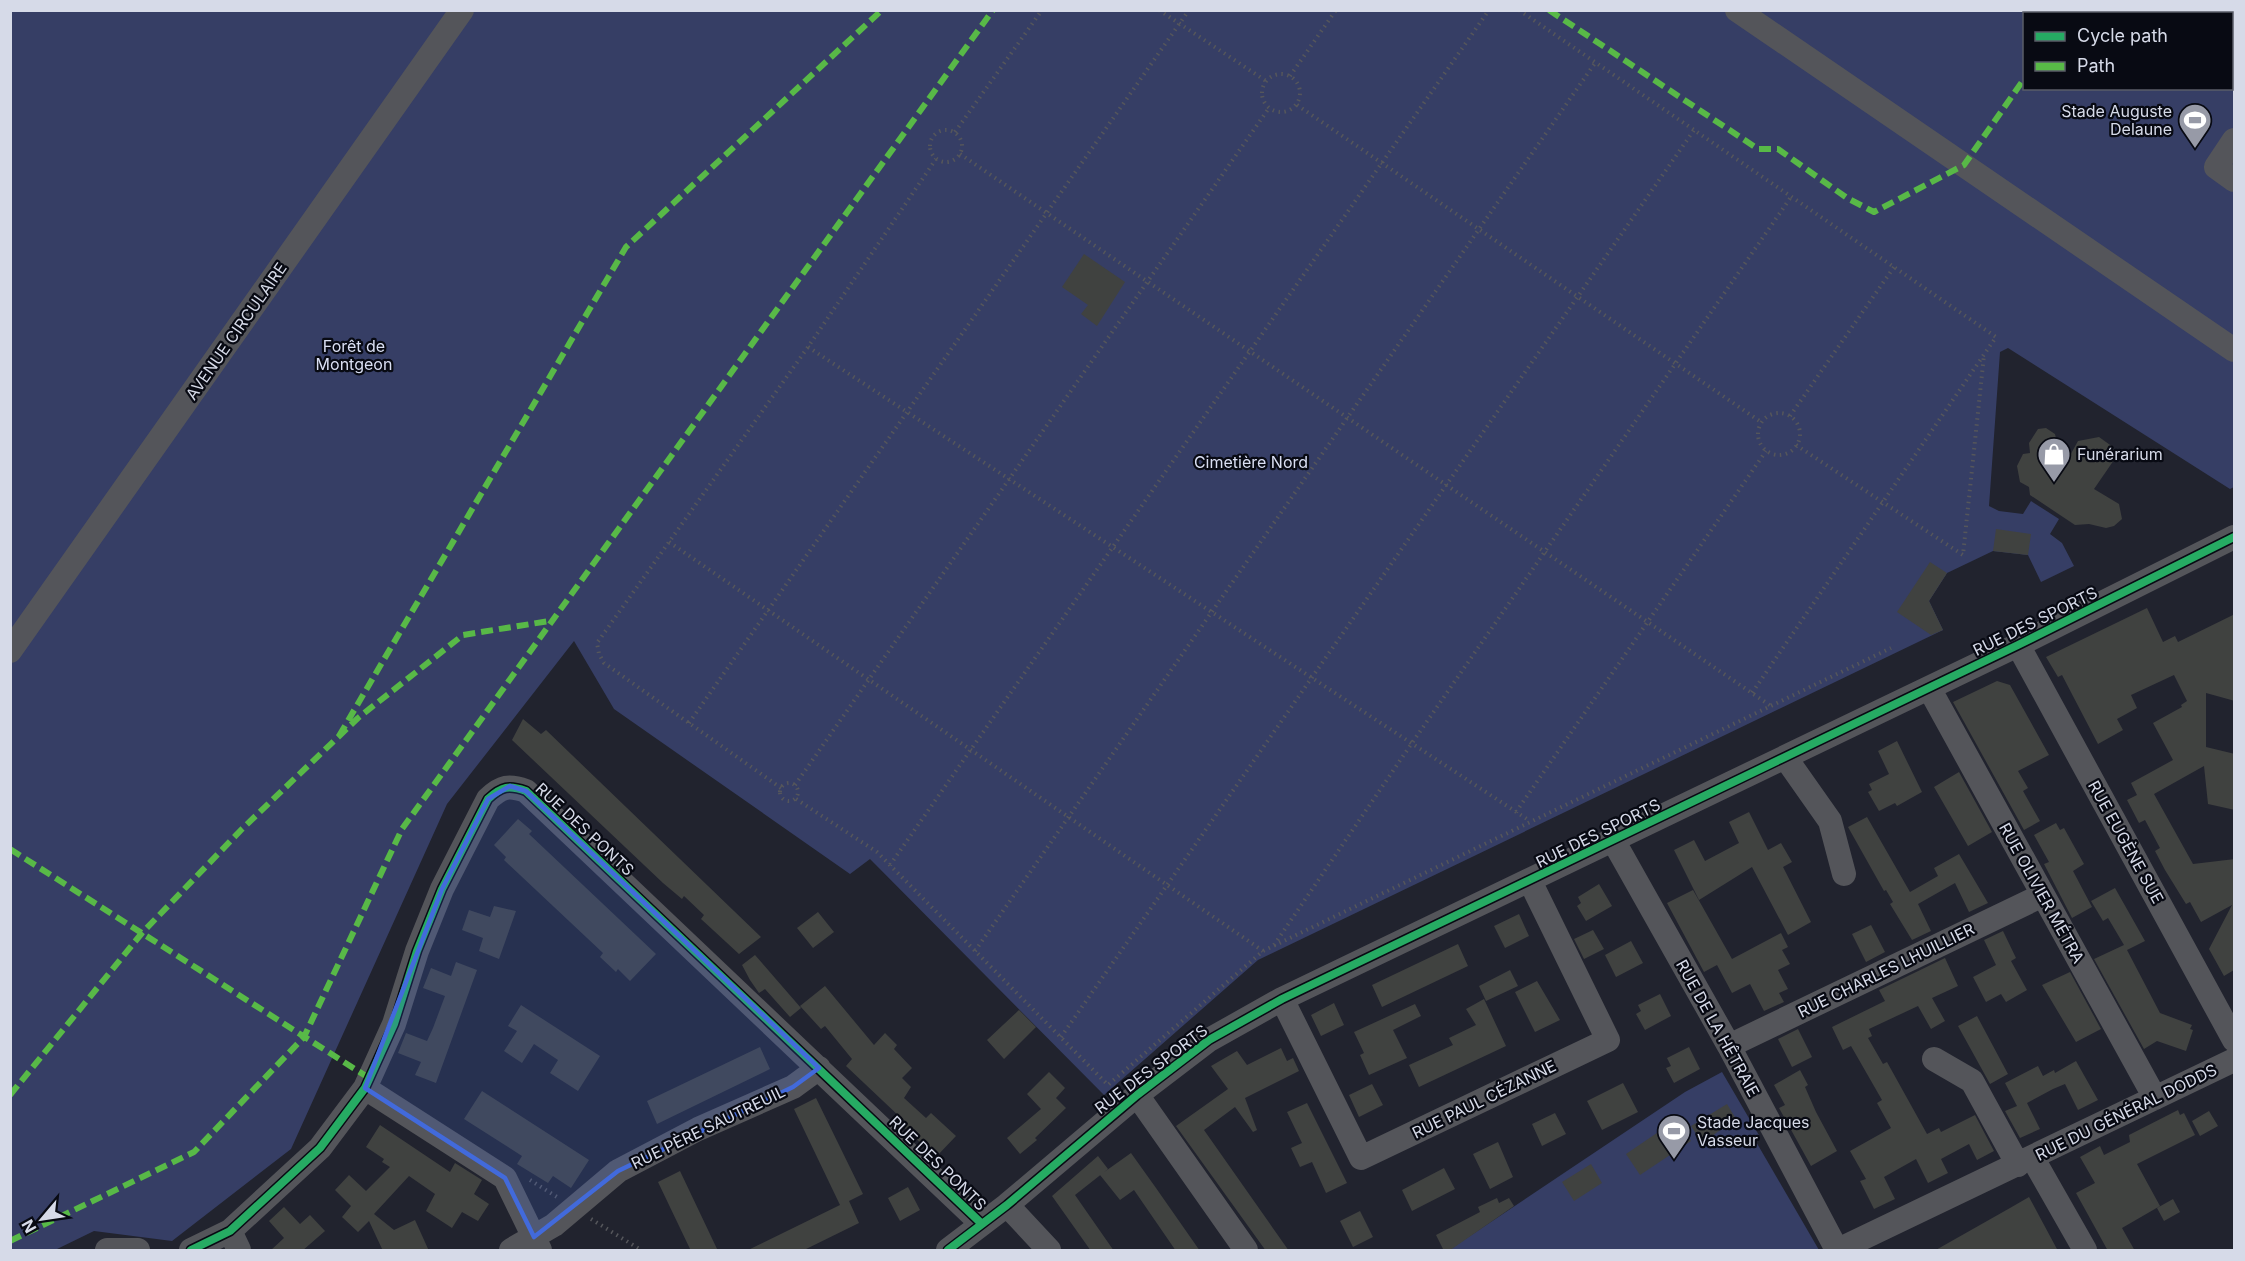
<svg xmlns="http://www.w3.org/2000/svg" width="2245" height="1261" font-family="Inter,sans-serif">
<rect width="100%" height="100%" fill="#21232e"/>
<!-- green -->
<path fill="#363e65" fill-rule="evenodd" d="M10,11H2234V487L2230,489L2008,348L2000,352L1989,506L1999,511L2023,514L2031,501L2059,519L2050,534L2062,543L2074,566L2041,582L2028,555L1993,551L1947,573L1929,601L1943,630L1258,960L1104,1095L870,859L850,874L614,709L574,641L447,804L291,1149L172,1241L94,1231L55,1250H11ZM2024,14H2232V88H2024Z
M1722,1072L1760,1137L1755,1140L1819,1250H1449L1685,1092Z"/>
<!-- building -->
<path fill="#404240" d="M1084,254L1125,282L1097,326L1081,314L1088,305L1062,287Z
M2046,428L2055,434L2063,468L2078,441L2099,437L2113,447L2114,460L2094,489L2119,504L2122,519L2114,526L2106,528L2089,524L2075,525L2030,495L2029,487L2020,482L2017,466L2023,454L2030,453L2029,443L2038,429Z
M1996,529L2031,534L2028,555L1993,551Z
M1930,562L1947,573L1929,601L1943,630L1931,635L1897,612Z
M2147,608L2163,642L2175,636L2178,642L2235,614V701L2206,693V747L2235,754V810L2208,804L2204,766L2154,794L2193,864L2235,859L2234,970L2224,976L2209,949L2232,905L2201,922L2190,902L2186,904L2165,870L2155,851L2160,848L2145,820L2139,823L2127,800L2137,795L2131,783L2173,760L2153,723L2182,707L2181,705L2187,701L2174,675L2131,695L2137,708L2117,719L2123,730L2098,744L2062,675L2058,677L2046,657Z
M1997,681L2010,685L2049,755L2018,771L2028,788L2023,791L2040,821L2024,830L1953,702Z
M523,719L541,734L546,730L761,937L739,954L713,930L701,919L704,915L684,896L682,899L663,883L512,740Z
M1897,741L1922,792L1897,806L1895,803L1879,811L1868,792L1872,790L1869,784L1889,774L1878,751Z
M1959,772L1992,832L1968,846L1934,787Z
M1749,812L1768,850L1781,843L1792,862L1783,867L1811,922L1788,935L1752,867L1699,900L1674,850L1694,840L1705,861L1739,843L1729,822Z
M1867,817L1910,892L1938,876L1934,868L1959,854L1988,903L1969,912L1955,883L1918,904L1931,931L1912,940L1890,904L1893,902L1886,890L1884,891L1848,827Z
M518,819L532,831L529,834L656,954L630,981L618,969L616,972L600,957L603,953L504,860L506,857L494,845Z
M2056,823L2060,830L2064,828L2084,864L2073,871L2092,907L2072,918L2044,864L2049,862L2034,835Z
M1599,884L1612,906L1586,921L1577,906L1581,903L1578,897Z
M2115,888L2145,941L2127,950L2160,1013L2192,1025L2190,1029L2193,1030L2186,1051L2157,1041L2144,1049L2094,959L2124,945L2108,918L2103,921L2091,901Z
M1693,890L1732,959L1781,933L1788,947L1782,950L1790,964L1778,970L1788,989L1779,993L1784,1002L1764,1011L1750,984L1732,993L1717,965L1704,972L1667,903Z
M494,906L516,911L499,959L479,951L483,938L462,930L469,910L490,917Z
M818,912L834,932L813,948L797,928Z
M1519,914L1529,936L1505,948L1494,926Z
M1871,925L1885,952L1866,962L1852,934Z
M1593,930L1604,949L1584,959L1574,939Z
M2003,931L2016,958L2011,961L2027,990L2006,1002L2001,994L1986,1002L1973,977L1996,965L1984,940Z
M1631,941L1643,963L1616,977L1605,955Z
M1458,944L1468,966L1382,1007L1372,985Z
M755,955L801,1008L790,1017L765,989L759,993L750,980L742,965Z
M1945,958L1958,986L1932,998L1945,1021L1931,1029L1918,1006L1869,1029L1872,1036L1868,1038L1883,1064L1887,1062L1927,1134L1939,1128L1941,1132L1975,1115L1994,1151L1977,1160L1969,1144L1941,1159L1948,1173L1928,1183L1916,1159L1884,1177L1895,1199L1874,1209L1860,1181L1866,1179L1850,1151L1891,1128L1877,1103L1882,1100L1851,1046L1843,1050L1832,1027L1885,1001L1879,990Z
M456,962L477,970L436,1083L415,1075L421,1062L398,1053L406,1033L427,1041L433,1028L445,996L423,988L431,968L451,976Z
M1510,970L1518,986L1486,1001L1479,986Z
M2070,972L2101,1029L2076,1042L2042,985Z
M1537,981L1560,1020L1535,1032L1515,992Z
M825,986L874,1045L885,1033L897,1045L894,1049L912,1068L902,1078L911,1087L904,1098L926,1118L931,1113L956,1136L936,1157L898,1122L901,1118L846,1066L852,1059L825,1026L821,1029L800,1006Z
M1660,994L1671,1016L1645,1030L1636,1014L1641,1011L1638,1005Z
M1484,999L1506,1046L1419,1087L1409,1065L1453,1045L1449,1038L1476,1025L1466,1009Z
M1334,1003L1344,1025L1321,1036L1311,1015Z
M1415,1004L1421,1016L1393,1030L1407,1058L1369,1075L1360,1055L1364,1053L1354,1032Z
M521,1005L600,1056L578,1091L550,1073L558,1060L534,1044L522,1063L504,1051L517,1031L508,1026Z
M1019,1010L1036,1027L1004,1059L987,1040Z
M1977,1016L2008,1074L1990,1084L1958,1026Z
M1798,1029L1812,1057L1792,1067L1778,1039Z
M760,1047L770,1069L657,1124L647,1101Z
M1689,1047L1700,1069L1674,1083L1666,1068L1671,1066L1667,1058Z
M1281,1048L1287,1061L1293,1058L1299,1071L1245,1098L1257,1130L1253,1132L1235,1107L1204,1130L1289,1251H1266L1176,1126L1228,1089L1211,1066L1237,1051L1247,1065Z
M2076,1061L2098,1100L2078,1110L2065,1084L2053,1089L2027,1103L2040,1129L2020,1138L2005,1111L2017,1106L2005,1083L2038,1066L2043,1076L2054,1070L2055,1073Z
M1800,1070L1808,1085L1805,1087L1816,1112L1837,1151L1811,1166L1779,1108L1785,1105L1774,1085Z
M1049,1072L1065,1088L1056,1098L1066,1108L1035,1138L1037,1140L1020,1154L1007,1138L1041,1109L1027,1094Z
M1623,1083L1638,1112L1602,1130L1587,1101Z
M1372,1084L1383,1105L1359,1117L1349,1095Z
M482,1091L589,1160L571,1188L553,1176L548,1183L517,1164L522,1156L464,1119Z
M816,1098L863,1194L849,1201L859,1223L802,1251H746L840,1205L794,1109Z
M1307,1103L1347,1183L1326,1193L1312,1162L1300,1167L1291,1148L1302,1143L1287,1112Z
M1727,1104L1736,1119L1702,1143L1691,1126Z
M2178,1110L2180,1115L2184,1113L2195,1135L2137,1164L2160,1206L2122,1228L2135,1251H2108L2076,1193L2095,1183L2080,1157L2100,1146L2104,1155L2130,1142L2129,1135Z
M2209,1111L2218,1126L2200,1136L2192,1121Z
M1555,1113L1566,1134L1542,1146L1532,1124Z
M1676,1120L1691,1141L1640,1175L1626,1154Z
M380,1125L450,1172L455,1163L482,1180L474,1194L489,1204L478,1221L462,1212L452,1228L426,1211L435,1194L409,1176L374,1214L394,1230L415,1220L429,1251H383L369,1221L358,1232L342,1217L351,1206L335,1190L349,1175L366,1191L390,1167L382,1162L384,1159L366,1147Z
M1498,1142L1513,1177L1490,1189L1473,1154Z
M1131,1153L1156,1188L1200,1251H1176L1134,1190L1120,1200L1100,1175Z
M1098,1156L1108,1169L1075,1195L1114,1251H1091L1052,1196Z
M1591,1164L1602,1183L1574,1201L1562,1182Z
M1444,1168L1455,1189L1412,1211L1402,1190Z
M680,1171L718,1251H691L658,1182Z
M908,1187L920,1210L900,1221L888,1198Z
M2029,1197L2058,1251H1934L2010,1208Z
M1497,1198L1499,1203L1509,1198L1514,1206L1449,1251H1444L1436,1235L1480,1212L1478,1207Z
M2173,1199L2180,1212L2164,1221L2157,1208Z
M284,1207L300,1224L310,1215L325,1231L302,1251H270L284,1238L269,1221Z
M1360,1211L1373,1237L1353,1247L1340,1221Z"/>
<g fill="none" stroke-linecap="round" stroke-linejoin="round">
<!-- path -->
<path stroke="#55565b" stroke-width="4" stroke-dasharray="1.5 4.5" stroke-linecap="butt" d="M1159,10L1266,81
M1519,10L1996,337L1752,693
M1262 93a19 19 0 1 1 38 0a19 19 0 1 1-38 0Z
M1290,76L1336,10
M1297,105L1761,422
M930 146a16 16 0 1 1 32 0a16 16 0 1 1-32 0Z
M955,132L1042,10
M960,154L1771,706
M808,347L1530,821
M1758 434a21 21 0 1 1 42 0a21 21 0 1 1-42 0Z
M1790,416L1894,267
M1796,445L1963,555L1984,355
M669,542L1263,951
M689,723L1189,10
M780 792a9 9 0 1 1 18 0a9 9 0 1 1-18 0Z
M795,785L1269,108
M781,788L604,663L599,654L597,643L808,347L936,159
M796,799L877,852L1108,1085L1263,951L1891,648
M1516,812L1766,451
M890,865L1489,10
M1274,945L1412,743L1791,197
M975,951L1595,63
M1061,1037L1694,130
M530,1180L557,1197
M591,1219L641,1250"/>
<!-- minor -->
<path stroke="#54555a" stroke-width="24" d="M1737,10L2234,350
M2234,140L2216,167L2234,180
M2018,645L2234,1040
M10,651L462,10
M1929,688L2155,1098
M1785,757L1830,821L1844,874
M1613,840L1729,1046L1837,1250
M1282,999L1361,1158L1608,1040L1530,881
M1729,1046L2043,895
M1934,1059L1972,1081L2018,1165
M365,1088L505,1178L540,1250
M1137,1095L1246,1250
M2032,1157L2085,1250
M1007,1205L1049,1250
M230,1231L239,1250
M107,1250H138
M191,1250L230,1231L320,1148L365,1088L394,1024L417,951L442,889L488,799C502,786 509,785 526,791L982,1224
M511,1250L554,1225L618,1171L698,1129L793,1087L819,1068
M948,1250L1007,1205L1137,1095L1209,1040L1282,999L2018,645L2234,537
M1838,1250L2234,1060"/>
<!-- quiet -->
<path stroke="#58b947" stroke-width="6" stroke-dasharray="12 6" stroke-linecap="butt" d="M1549,10L1758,149H1778L1847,198L1874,212L1964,165L2024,79
M2070,14L2072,10
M339,736L626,247L882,10
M10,849L369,1078
M10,1095L142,933L242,829L358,718L463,635L549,621
M10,1241L194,1152L304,1037L402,829L993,10"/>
<defs>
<path id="cycleway" d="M191,1250L230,1231L320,1148L365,1088L394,1024L417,951L442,889L488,799C502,786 509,785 526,791L982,1224
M948,1250L1007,1205L1137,1095L1209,1040L1282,999L2018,645L2234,537"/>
</defs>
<!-- cycleway casing -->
<use href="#cycleway" stroke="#080a13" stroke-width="11"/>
<!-- cycleway -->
<use href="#cycleway" stroke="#26ab63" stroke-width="8"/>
</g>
<!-- marked area -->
<path fill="#426adb" fill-opacity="0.2" stroke="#426adb" stroke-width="4.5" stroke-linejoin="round" d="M510,786L526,791L819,1068L793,1087L618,1171L534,1237L505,1178L365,1088L442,889L488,799Z"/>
<!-- icons -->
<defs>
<symbol id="stadium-pin" viewBox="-11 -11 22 30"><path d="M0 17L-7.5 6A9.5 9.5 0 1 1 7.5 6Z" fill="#979aa7" stroke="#080a13"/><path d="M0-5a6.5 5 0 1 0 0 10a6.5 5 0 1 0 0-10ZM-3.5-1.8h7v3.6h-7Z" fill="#fff"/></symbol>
<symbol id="shop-pin" viewBox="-11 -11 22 30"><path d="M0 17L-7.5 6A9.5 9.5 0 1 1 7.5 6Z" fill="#979aa7" stroke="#080a13"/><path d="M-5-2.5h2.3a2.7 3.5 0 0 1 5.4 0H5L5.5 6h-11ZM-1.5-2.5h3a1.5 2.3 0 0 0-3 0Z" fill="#fff"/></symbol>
</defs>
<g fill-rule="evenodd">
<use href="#stadium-pin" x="2176" y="101" width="38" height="52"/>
<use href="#shop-pin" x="2035" y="435" width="38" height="52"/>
<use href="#stadium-pin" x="1655" y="1112" width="38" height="52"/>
</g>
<g text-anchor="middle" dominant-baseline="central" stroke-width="4.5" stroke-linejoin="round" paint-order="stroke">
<!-- poi labels -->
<g font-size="16" fill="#d6dae8" stroke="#080a13" text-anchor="start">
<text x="2172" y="111" text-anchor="end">Stade Auguste<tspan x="2172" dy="18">Delaune</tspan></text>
<text x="2077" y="454">Funérarium</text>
<text x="1697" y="1122">Stade Jacques<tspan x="1697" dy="18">Vasseur</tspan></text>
</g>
<!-- street labels -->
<g font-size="16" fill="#d6dae8" stroke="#080a13">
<text transform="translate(236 331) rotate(-55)">AVENUE CIRCULAIRE</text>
<text transform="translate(2035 621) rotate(-26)">RUE DES SPORTS</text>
<text transform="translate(585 829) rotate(43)">RUE DES PONTS</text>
<text transform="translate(1598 833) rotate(-26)">RUE DES SPORTS</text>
<text transform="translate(2126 842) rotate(61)">RUE EUGÈNE SUE</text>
<text transform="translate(2042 893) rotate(61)">RUE OLIVIER MÉTRA</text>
<text transform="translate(1886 970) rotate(-26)">RUE CHARLES LHUILLIER</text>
<text transform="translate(1718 1028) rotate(61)">RUE DE LA HÊTRAIE</text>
<text transform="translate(1151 1069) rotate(-37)">RUE DES SPORTS</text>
<text transform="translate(1484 1099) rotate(-26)">RUE PAUL CÉZANNE</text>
<text transform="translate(2126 1112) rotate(-26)">RUE DU GÉNÉRAL DODDS</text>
<text transform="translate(708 1127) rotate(-26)">RUE PÈRE SAUTREUIL</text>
<text transform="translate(938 1163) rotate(44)">RUE DES PONTS</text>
</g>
<!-- park labels -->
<g font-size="16" fill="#dadff3" stroke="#080a13">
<text x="354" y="346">Forêt de<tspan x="354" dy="18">Montgeon</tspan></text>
<text x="1251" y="462">Cimetière Nord</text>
</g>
</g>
<!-- border -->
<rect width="2245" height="1261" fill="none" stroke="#d6dae8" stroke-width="24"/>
<!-- legend -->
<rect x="2023" y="12" width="210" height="78" fill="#080a13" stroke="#5a5d68" stroke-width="1.5"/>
<rect x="2035" y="32" width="30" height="9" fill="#26ab63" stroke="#5a5d68" stroke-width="1.5"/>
<text x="2077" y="42" font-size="18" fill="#d6dae8">Cycle path</text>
<rect x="2035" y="62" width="30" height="9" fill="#58b947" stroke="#5a5d68" stroke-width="1.5"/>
<text x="2077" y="72" font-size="18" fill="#d6dae8">Path</text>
<!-- north arrow -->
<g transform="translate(42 1219) rotate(241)" stroke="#080a13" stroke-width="4.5" paint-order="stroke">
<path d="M0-4.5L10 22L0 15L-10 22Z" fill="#d6dae8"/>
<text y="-9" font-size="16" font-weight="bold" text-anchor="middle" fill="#d6dae8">N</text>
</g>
</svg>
